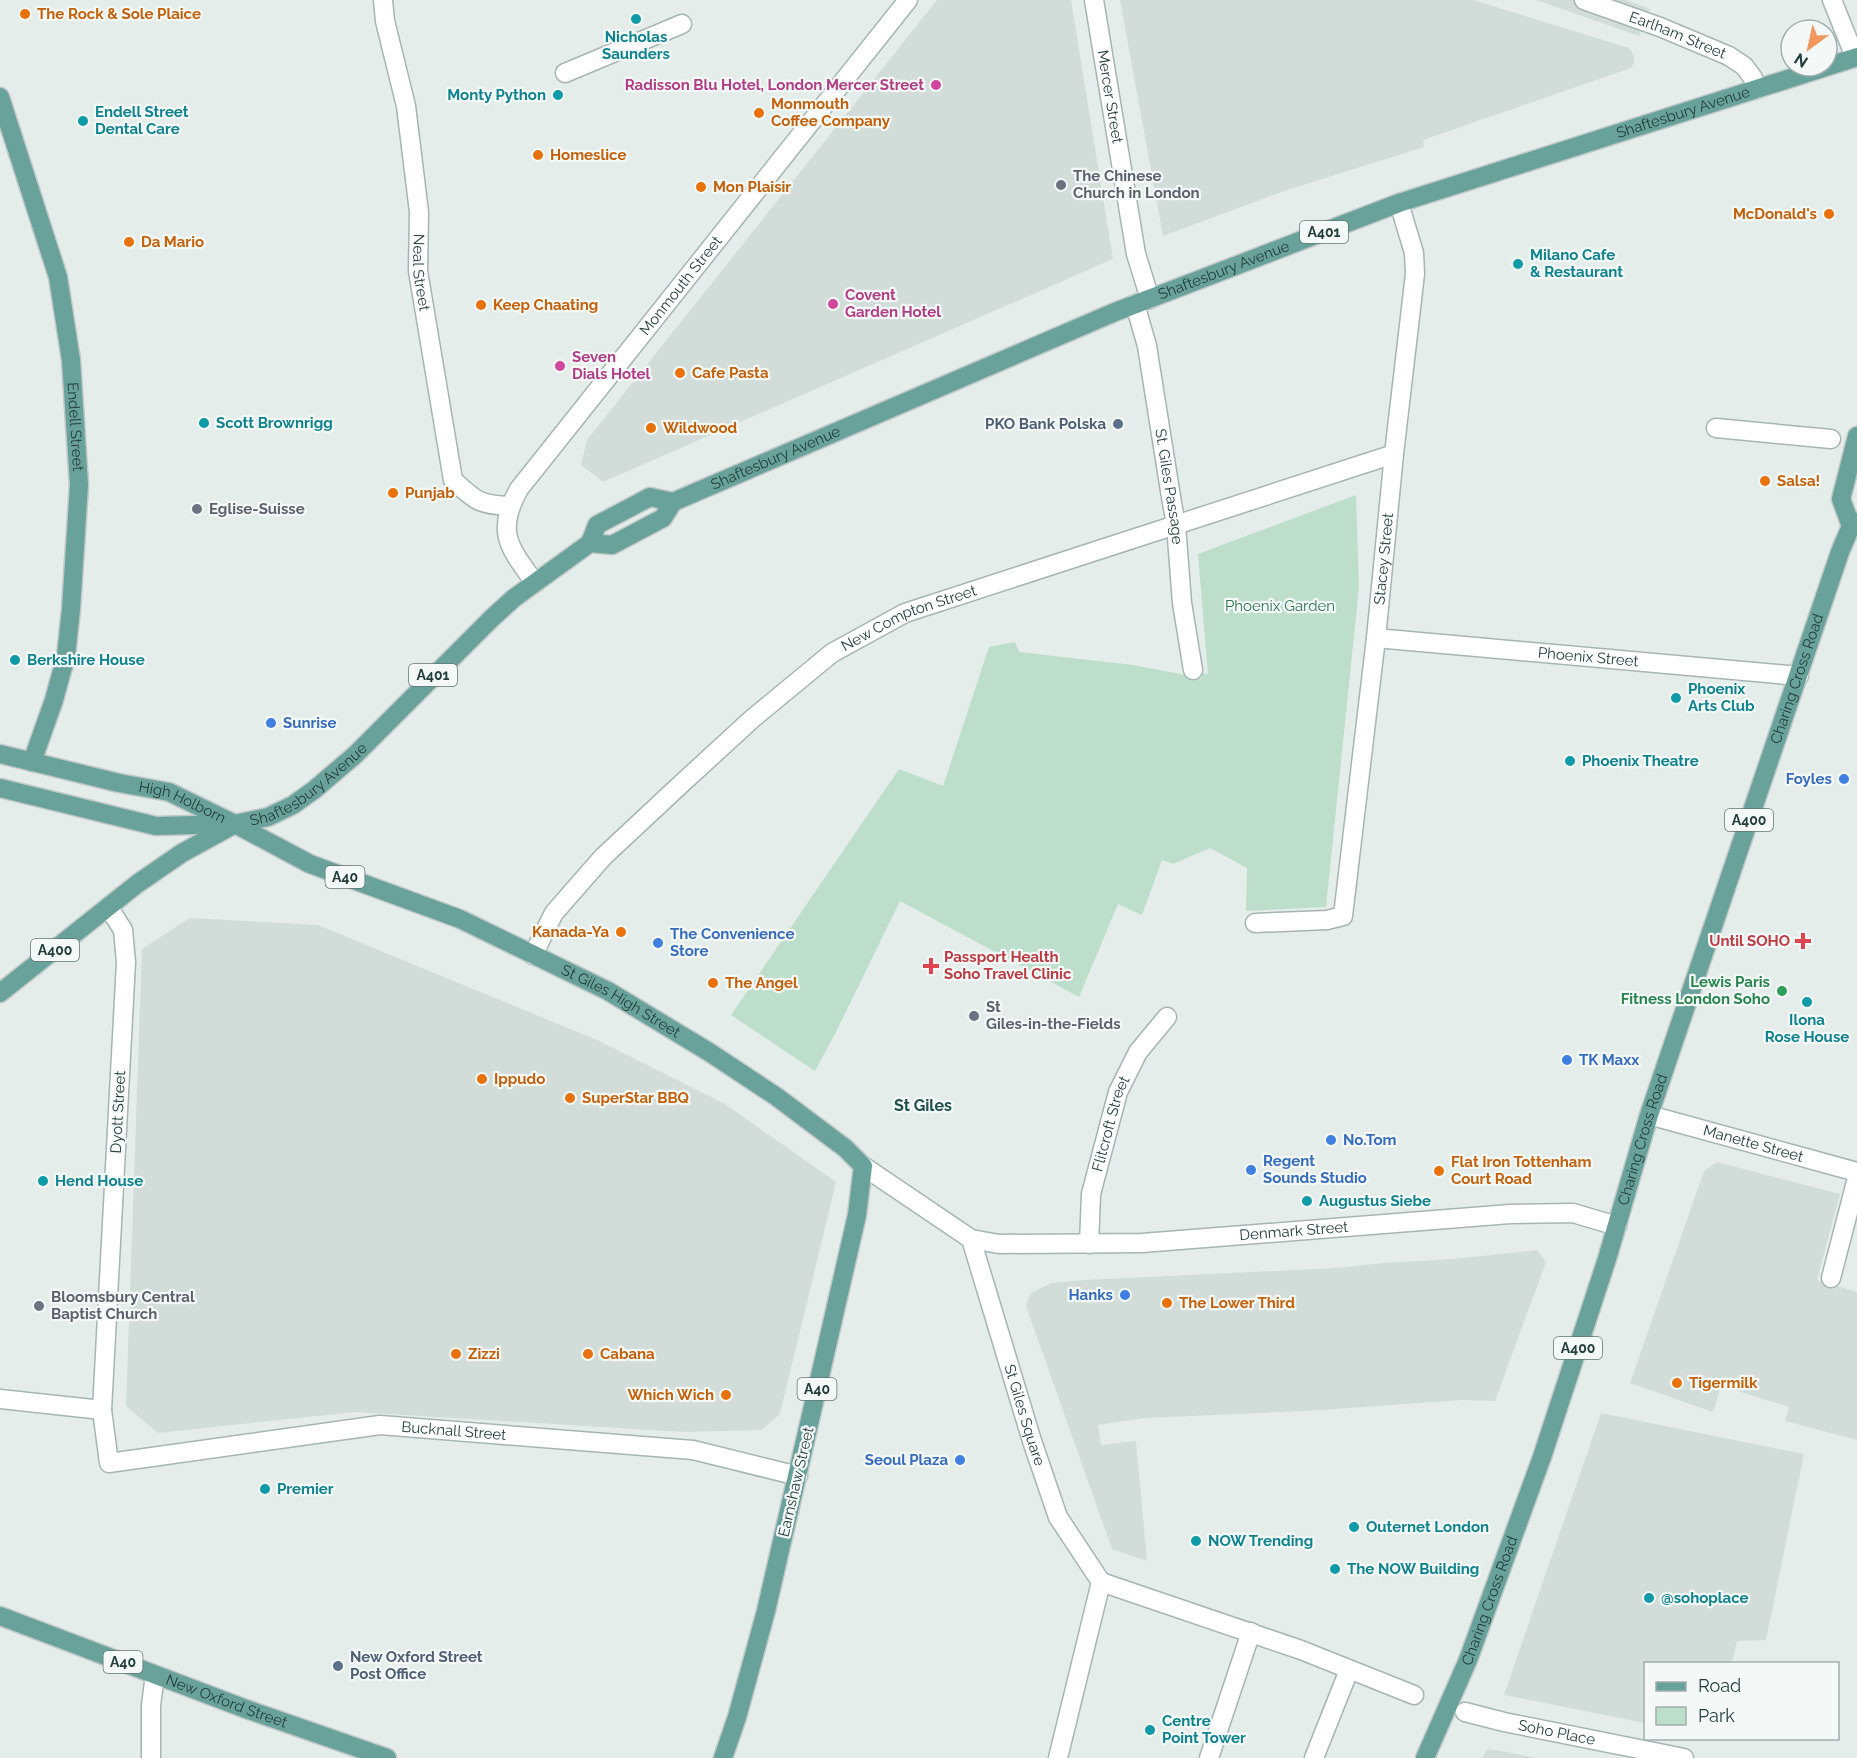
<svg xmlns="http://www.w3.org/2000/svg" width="1857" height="1758" font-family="Raleway,sans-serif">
<rect width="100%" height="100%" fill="#e4edea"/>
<!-- built -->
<path fill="#d2ddd9" d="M937,0H1071L1113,259L603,482L581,465L587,440Z
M1120,0H1473L1629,48L1634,56V63L1631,68L1423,140L1424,147L1284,191L1163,236Z
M1536,0H1625L1650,9L1639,36Z
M190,918L318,925L597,1040L725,1104L836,1182L780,1414L761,1430L683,1432L355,1412L158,1433L126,1406L142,949Z
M1717,1162L1840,1194L1817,1280L1857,1292V1440L1785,1421L1789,1407L1721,1386L1713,1412L1630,1383L1704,1171Z
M1537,1250L1546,1262L1495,1401L1462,1400L1307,1411L1144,1418L1098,1425L1101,1445L1136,1441L1147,1561L1112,1549L1026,1306L1031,1293L1051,1283L1085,1280L1336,1268L1383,1263L1454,1259Z
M1601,1413L1804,1454L1766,1640L1737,1641L1732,1663L1646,1664L1645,1723L1504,1695Z
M1487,1749L1501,1751L1536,1758H1483Z"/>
<!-- green -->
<path fill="#bddeca" d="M1356,495L1359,587L1326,907L1246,911L1247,868L1210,848L1173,864L1162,860L1142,915L1118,904L1079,997L900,901L837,1030L815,1071L731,1015L899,769L943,786L989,647L1015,642L1019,652L1133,665L1201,678L1202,673L1208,674L1198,554Z"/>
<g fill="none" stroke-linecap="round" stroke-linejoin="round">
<defs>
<g id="minor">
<path id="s1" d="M383,0L385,21L406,106L419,212L418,271L453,480C475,500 478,505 510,506"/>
<path id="s2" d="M1094,0L1136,254L1150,299"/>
<path id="s3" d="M1584,0L1660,27L1729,56L1744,66L1753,78L1757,89"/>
<path d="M1832,0L1855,57"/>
<path d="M565,73L682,24"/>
<path id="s4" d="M1135,304L1147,346L1171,497L1176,525L1182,603L1193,670"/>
<path d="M1716,428L1831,439"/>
<path id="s5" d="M535,583C509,547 495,532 519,489L908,0"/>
<path id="s6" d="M1376,638L1799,676"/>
<path id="s7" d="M109,908L123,930L126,962L102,1410L109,1463L380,1425L693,1450L798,1476"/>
<path id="s8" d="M1255,923L1327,920L1343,916L1376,638L1394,454L1415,274L1414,253L1399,203"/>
<path id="s9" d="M533,955L554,913L603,857L679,786L752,719L832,653L905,613L1394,454"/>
<path id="s10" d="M1649,1115L1857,1172"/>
<path id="s11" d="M863,1166L971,1239L999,1244L1142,1243L1510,1214L1573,1213L1617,1226"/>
<path id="s12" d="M971,1239L1032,1441L1058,1517L1101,1582L1058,1758"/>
<path id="s13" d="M1089,1244L1091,1194L1118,1092L1138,1052L1167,1017"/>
<path d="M1831,1278L1857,1178"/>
<path d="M0,1399L102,1410"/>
<path d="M1101,1582L1301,1650L1414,1695"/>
<path id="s14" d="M1465,1712L1504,1722L1684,1758"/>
<path d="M151,1758V1705L155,1675"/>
<path d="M1209,1758L1251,1632"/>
<path d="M1314,1758L1349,1670"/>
</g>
<g id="major">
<path id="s15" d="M0,97L58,277L71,360L79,485L71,609L66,656L54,700L32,762"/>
<path d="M1851,526L1841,499L1857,436"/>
<path d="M590,543L612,545L663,518L673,502"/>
<path id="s16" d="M0,754L119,783L169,792L235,824L310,864L460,919L608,991L709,1052L777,1097L845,1148L863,1166L857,1215L766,1611L737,1717L723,1758"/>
<path d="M0,788L156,826L231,824"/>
<path id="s17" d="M0,993L137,884L182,853L235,824L268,817L293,805L314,790L355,755L492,618L514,598L590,543L597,525L650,497L673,502L1115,312L1399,203L1857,57"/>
<path id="s18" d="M0,1616L246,1709L387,1758"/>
<path id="s19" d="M1425,1758L1468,1660L1542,1457L1607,1259L1649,1115L1840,552L1851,526L1857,522"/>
</g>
</defs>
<!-- minor casing -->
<use href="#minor" stroke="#a6b5b2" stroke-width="21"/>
<!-- major casing -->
<use href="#major" stroke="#c1c9c8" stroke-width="21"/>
<!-- minor -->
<use href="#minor" stroke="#fff" stroke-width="18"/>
<!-- major -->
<use href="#major" stroke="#69a29b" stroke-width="18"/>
</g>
<!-- markers -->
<g fill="#e8710a" stroke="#f4f9f8" stroke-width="2">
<circle cx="25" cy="14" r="6"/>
<circle cx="759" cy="113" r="6"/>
<circle cx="538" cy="155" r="6"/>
<circle cx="701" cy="187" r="6"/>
<circle cx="1829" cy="214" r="6"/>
<circle cx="129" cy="242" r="6"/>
<circle cx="481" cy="305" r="6"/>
<circle cx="680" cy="373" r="6"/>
<circle cx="651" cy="428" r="6"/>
<circle cx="1765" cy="481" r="6"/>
<circle cx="393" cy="493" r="6"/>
<circle cx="621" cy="932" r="6"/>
<circle cx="713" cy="983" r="6"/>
<circle cx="482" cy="1079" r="6"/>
<circle cx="570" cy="1098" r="6"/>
<circle cx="1439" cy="1171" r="6"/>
<circle cx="1167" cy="1303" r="6"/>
<circle cx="456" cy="1354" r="6"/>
<circle cx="588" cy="1354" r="6"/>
<circle cx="1677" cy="1383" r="6"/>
<circle cx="726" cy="1395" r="6"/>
</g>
<g fill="#0f9aa8" stroke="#f4f9f8" stroke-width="2">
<circle cx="636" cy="19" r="6"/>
<circle cx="558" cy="95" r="6"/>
<circle cx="83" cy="121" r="6"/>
<circle cx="1518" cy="264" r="6"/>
<circle cx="204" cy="423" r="6"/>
<circle cx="15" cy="660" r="6"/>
<circle cx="1676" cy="698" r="6"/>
<circle cx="1570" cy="761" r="6"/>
<circle cx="1807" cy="1002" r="6"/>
<circle cx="43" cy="1181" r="6"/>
<circle cx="1307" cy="1201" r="6"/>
<circle cx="265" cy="1489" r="6"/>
<circle cx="1354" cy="1527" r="6"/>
<circle cx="1196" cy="1541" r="6"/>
<circle cx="1335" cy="1569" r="6"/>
<circle cx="1649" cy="1598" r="6"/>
<circle cx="1150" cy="1730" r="6"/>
</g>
<g fill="#d1479c" stroke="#f4f9f8" stroke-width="2">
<circle cx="936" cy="85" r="6"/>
<circle cx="833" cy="304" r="6"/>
<circle cx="560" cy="366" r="6"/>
</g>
<g fill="#6b7280" stroke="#f4f9f8" stroke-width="2">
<circle cx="1061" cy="185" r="6"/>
<circle cx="197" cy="509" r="6"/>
<circle cx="974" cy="1016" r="6"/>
<circle cx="39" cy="1306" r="6"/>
</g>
<g fill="#5c6f8a" stroke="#f4f9f8" stroke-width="2">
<circle cx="1118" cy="424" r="6"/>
<circle cx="338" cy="1666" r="6"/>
</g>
<g fill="#3f7fe0" stroke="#f4f9f8" stroke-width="2">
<circle cx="271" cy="723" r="6"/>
<circle cx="1844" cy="779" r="6"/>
<circle cx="658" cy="943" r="6"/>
<circle cx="1567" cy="1060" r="6"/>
<circle cx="1331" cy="1140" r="6"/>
<circle cx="1251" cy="1170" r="6"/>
<circle cx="1125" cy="1295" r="6"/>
<circle cx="960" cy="1460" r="6"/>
</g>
<g fill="#e0444e" stroke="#f4f9f8" stroke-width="2">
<path d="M1800 932h6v6h6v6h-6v6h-6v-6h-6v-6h6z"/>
<path d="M928 957h6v6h6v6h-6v6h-6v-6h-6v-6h6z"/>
</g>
<circle fill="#2e9e5b" stroke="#f4f9f8" stroke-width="2" cx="1782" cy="991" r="6"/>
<g text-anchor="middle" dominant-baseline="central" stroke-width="4.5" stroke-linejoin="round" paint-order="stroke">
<!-- shield labels -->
<g fill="#f4f9f8" stroke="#627774" stroke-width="1.5">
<rect x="1300" y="221" width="48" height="22" rx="4.5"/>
<rect x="409" y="664" width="48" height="22" rx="4.5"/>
<rect x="1725" y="809" width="48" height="22" rx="4.5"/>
<rect x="325.5" y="866" width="39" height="22" rx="4.5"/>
<rect x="31" y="939" width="48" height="22" rx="4.5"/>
<rect x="1554" y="1337" width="48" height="22" rx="4.5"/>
<rect x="797.5" y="1378" width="39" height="22" rx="4.5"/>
<rect x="103.5" y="1651" width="39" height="22" rx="4.5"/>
</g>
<g font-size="14" font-weight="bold" fill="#233f3b">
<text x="1324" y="232">A401</text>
<text x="433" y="675">A401</text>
<text x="1749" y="820">A400</text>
<text x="345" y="877">A40</text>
<text x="55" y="950">A400</text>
<text x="1578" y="1348">A400</text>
<text x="817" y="1389">A40</text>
<text x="123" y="1662">A40</text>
</g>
<!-- food labels -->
<g font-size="15" font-weight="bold" fill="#c56008" stroke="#f4f9f8" text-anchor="start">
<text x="37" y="14">The Rock &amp; Sole Plaice</text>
<text x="771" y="104">Monmouth<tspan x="771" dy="17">Coffee Company</tspan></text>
<text x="550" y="155">Homeslice</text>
<text x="713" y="187">Mon Plaisir</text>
<text x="1817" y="214" text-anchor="end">McDonald's</text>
<text x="141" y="242">Da Mario</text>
<text x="493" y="305">Keep Chaating</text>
<text x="692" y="373">Cafe Pasta</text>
<text x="663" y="428">Wildwood</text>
<text x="1777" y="481">Salsa!</text>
<text x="405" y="493">Punjab</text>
<text x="609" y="932" text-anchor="end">Kanada-Ya</text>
<text x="725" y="983">The Angel</text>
<text x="494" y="1079">Ippudo</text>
<text x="582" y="1098">SuperStar BBQ</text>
<text x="1451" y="1162">Flat Iron Tottenham<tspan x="1451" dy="17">Court Road</tspan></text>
<text x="1179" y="1303">The Lower Third</text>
<text x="468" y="1354">Zizzi</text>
<text x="600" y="1354">Cabana</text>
<text x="1689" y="1383">Tigermilk</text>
<text x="714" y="1395" text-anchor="end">Which Wich</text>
</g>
<!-- street labels -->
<g font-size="15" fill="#233f3b" stroke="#f4f9f8">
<text stroke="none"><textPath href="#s3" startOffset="100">Earlham Street</textPath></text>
<text stroke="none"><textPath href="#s2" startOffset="98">Mercer Street</textPath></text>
<text stroke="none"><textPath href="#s17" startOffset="1935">Shaftesbury Avenue</textPath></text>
<text stroke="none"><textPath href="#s17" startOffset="1449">Shaftesbury Avenue</textPath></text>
<text stroke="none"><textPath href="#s1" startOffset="276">Neal Street</textPath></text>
<text stroke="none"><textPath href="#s5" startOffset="364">Monmouth Street</textPath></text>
<text stroke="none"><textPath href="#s15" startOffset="340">Endell Street</textPath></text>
<text stroke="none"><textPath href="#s17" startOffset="963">Shaftesbury Avenue</textPath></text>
<text stroke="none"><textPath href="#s4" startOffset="186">St. Giles Passage</textPath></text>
<text stroke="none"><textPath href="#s8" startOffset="448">Stacey Street</textPath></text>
<text stroke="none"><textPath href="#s9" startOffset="513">New Compton Street</textPath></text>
<text stroke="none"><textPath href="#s6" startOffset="213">Phoenix Street</textPath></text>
<text stroke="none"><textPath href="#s19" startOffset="1142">Charing Cross Road</textPath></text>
<text stroke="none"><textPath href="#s17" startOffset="375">Shaftesbury Avenue</textPath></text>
<text stroke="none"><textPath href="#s16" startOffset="189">High Holborn</textPath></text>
<text stroke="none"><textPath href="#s16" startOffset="672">St Giles High Street</textPath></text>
<text transform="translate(118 1112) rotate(-87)">Dyott Street</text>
<text stroke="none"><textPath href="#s13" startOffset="123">Flitcroft Street</textPath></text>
<text stroke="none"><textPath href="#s19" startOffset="656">Charing Cross Road</textPath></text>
<text stroke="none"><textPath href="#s10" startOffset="108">Manette Street</textPath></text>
<text stroke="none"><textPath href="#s11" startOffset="454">Denmark Street</textPath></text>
<text stroke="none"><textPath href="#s12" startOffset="184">St Giles Square</textPath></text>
<text stroke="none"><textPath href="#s7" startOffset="908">Bucknall Street</textPath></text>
<text transform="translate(796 1482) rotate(-77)">Earnshaw Street</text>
<text stroke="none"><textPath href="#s19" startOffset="170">Charing Cross Road</textPath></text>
<text stroke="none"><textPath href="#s18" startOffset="242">New Oxford Street</textPath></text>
<text stroke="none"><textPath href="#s14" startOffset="94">Soho Place</textPath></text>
</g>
<!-- culture labels -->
<g font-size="15" font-weight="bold" fill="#0d838f" stroke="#f4f9f8" text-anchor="start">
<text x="636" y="37" text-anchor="middle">Nicholas<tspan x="636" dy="17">Saunders</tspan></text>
<text x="546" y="95" text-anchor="end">Monty Python</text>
<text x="95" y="112">Endell Street<tspan x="95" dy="17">Dental Care</tspan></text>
<text x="1530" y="255">Milano Cafe<tspan x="1530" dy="17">&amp; Restaurant</tspan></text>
<text x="216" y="423">Scott Brownrigg</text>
<text x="27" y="660">Berkshire House</text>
<text x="1688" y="689">Phoenix<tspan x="1688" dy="17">Arts Club</tspan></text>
<text x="1582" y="761">Phoenix Theatre</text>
<text x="1807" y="1020" text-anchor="middle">Ilona<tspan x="1807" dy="17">Rose House</tspan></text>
<text x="55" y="1181">Hend House</text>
<text x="1319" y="1201">Augustus Siebe</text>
<text x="277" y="1489">Premier</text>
<text x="1366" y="1527">Outernet London</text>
<text x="1208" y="1541">NOW Trending</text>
<text x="1347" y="1569">The NOW Building</text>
<text x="1661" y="1598">@sohoplace</text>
<text x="1162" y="1721">Centre<tspan x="1162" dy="17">Point Tower</tspan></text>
</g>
<!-- hotel labels -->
<g font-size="15" font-weight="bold" fill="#b23c85" stroke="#f4f9f8" text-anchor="start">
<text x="924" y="85" text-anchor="end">Radisson Blu Hotel, London Mercer Street</text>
<text x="845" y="295">Covent<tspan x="845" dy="17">Garden Hotel</tspan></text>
<text x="572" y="357">Seven<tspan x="572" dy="17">Dials Hotel</tspan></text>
</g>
<!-- worship labels -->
<g font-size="15" font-weight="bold" fill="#5b616d" stroke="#f4f9f8" text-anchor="start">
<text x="1073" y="176">The Chinese<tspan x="1073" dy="17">Church in London</tspan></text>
<text x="209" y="509">Eglise-Suisse</text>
<text x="986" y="1007">St<tspan x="986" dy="17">Giles-in-the-Fields</tspan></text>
<text x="51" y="1297">Bloomsbury Central<tspan x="51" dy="17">Baptist Church</tspan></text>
</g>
<!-- service labels -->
<g font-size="15" font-weight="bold" fill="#4e5e75" stroke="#f4f9f8" text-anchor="end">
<text x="1106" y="424">PKO Bank Polska</text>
<text x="350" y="1657" text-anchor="start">New Oxford Street<tspan x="350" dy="17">Post Office</tspan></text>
</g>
<!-- park labels -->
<g font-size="15" fill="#2d7553" stroke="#f4f9f8">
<text x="1280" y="606">Phoenix Garden</text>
</g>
<!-- shop labels -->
<g font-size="15" font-weight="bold" fill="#366cbe" stroke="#f4f9f8" text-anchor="start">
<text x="283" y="723">Sunrise</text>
<text x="1832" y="779" text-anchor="end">Foyles</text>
<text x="670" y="934">The Convenience<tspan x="670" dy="17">Store</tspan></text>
<text x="1579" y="1060">TK Maxx</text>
<text x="1343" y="1140">No.Tom</text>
<text x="1263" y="1161">Regent<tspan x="1263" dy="17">Sounds Studio</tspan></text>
<text x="1113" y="1295" text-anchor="end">Hanks</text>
<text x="948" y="1460" text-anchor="end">Seoul Plaza</text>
</g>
<!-- health labels -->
<g font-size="15" font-weight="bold" fill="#be3a42" stroke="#f4f9f8" text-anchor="end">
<text x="1790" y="941">Until SOHO</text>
<text x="944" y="957" text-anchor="start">Passport Health<tspan x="944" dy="17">Soho Travel Clinic</tspan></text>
</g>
<!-- leisure labels -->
<g font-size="15" font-weight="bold" fill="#27864d" stroke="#f4f9f8" text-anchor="end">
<text x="1770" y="982">Lewis Paris<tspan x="1770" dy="17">Fitness London Soho</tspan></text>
</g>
<!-- neighbourhood labels -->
<g font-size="16" font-weight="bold" fill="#1f514c" stroke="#f4f9f8">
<text x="923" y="1105">St Giles</text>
</g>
</g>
<!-- legend -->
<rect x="1644" y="1662" width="195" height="78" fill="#f4f9f8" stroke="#a0afac" stroke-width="1.5"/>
<rect x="1656" y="1682" width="30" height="9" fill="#69a29b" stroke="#a0afac" stroke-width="1.5"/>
<text x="1698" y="1692" font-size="18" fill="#233f3b">Road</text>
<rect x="1656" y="1707" width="30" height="18" fill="#bddeca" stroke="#a0afac" stroke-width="1.5"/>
<text x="1698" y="1722" font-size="18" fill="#233f3b">Park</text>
<!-- north arrow -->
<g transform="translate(1809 48) rotate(213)"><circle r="28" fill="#f4f9f8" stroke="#a0afac" stroke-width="1.5"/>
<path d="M0-4.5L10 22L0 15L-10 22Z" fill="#f1975e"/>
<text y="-9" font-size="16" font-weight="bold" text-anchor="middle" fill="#233f3b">N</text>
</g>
</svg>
